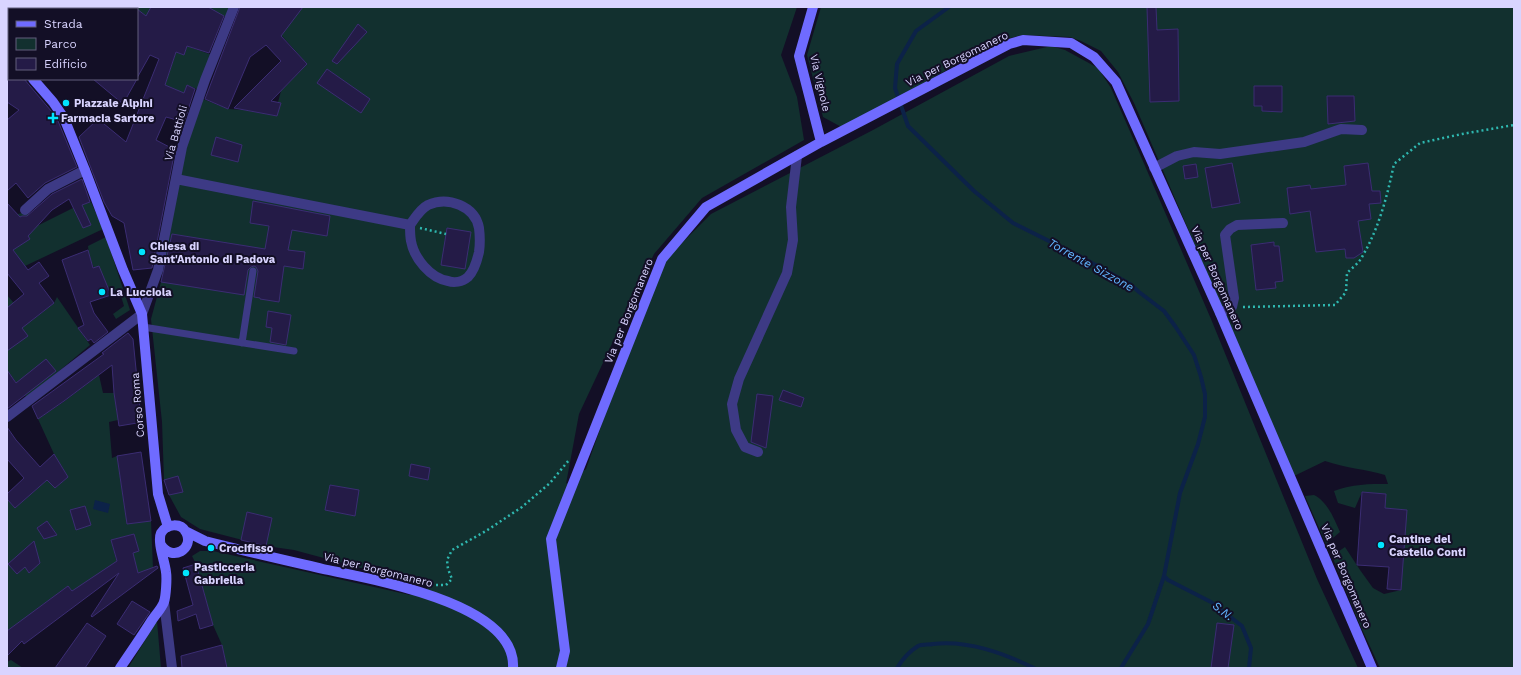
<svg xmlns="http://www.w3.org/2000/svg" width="1521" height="675" font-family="'Work Sans',sans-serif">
<rect width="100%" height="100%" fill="#130f26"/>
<!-- green -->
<path fill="#12302f" d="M50,7H151L147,17L137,9H49Z
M205,7H233L228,18Z
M258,7H797L781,55L797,97L804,140L702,198L654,254L579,414L566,484L586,469L610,401L664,263L674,251L711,214L873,130L1009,56L1051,46L1065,50L1098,68L1111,88L1139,152L1211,319L1317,579L1358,668H227L222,645L213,625L196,564L192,556L200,551H213L410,595L431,587L294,550L266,546L200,529L181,517L169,495L164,480L162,422L151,319L161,282L180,172L195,115L203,99L228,109L245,110L277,116L281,103L278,102L281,91L307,64L257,8Z
M821,7H1514V668H1380L1360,625L1332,556L1345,547L1360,570L1373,588L1384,594L1401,590L1385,508L1386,494L1362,492L1355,508L1338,503L1334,491C1352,484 1369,484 1388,484L1385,475C1365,469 1345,468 1325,461L1294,476L1134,103L1118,72L1101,51L1081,41L1070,37L1023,35L1010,38L988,47L918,86L845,129L823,117L807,55Z
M187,46L212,55L199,90L187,85L184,93L162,94L176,52L184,55Z
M91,202L103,229L25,266L7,243V224L18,214L26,212L39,225L73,208L86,214L82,205Z
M106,237L130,310L116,319L113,314L124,306L120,293L111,295C101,280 89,265 88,246Z
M7,295L30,322L54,303L57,297L90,345L27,398L7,370Z
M99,375L103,393H114L118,420L109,422L112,458L117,456L127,524L151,521L153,568L138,573L133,553L139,551L134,534L111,540L117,563L82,585L79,600L68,586L7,632V499L15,508L47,480L55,488L68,477L54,454L38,419L62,403Z
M1314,495C1328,502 1334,519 1340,532L1326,544L1305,496Z
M157,621L161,668H128Z
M11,660L23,668H7V662Z"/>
<!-- water -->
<path fill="#0c2248" d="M95,500L110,504L108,513L93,509Z"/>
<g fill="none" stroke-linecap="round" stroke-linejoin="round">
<!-- stream -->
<path stroke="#0c2248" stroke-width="4" d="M949,7L916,31L897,64L895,88L908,126L974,191L1013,223L1083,258L1130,284L1139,292L1164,311L1175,326L1194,355L1201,377L1205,394V417L1198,444L1180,493L1164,576L1148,624L1121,668
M1164,576L1168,580L1211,602L1242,626L1251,648L1249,668
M897,668C902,660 910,651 918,646C922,644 929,645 933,644C968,640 1003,653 1034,668"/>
</g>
<!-- building -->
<path fill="#241b47" stroke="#3b2d73" d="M151,7H208L224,16L209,53L187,46L184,55L176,52L165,85L184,93L187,85L195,89L184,122L166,117L156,140L175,150L152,268L133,270L124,223L112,216L104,202L79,137L98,119L126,142L159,59L150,55L137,78V9L146,16Z
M240,7H303L281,36L307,64L271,101L281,103L277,116L234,108L281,61L266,45L250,57L228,109L205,99Z
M1147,7H1156L1157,30L1178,29L1179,101L1150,102Z
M358,24L367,32L337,64L332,61Z
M327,69L370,99L361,113L317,83Z
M7,79H24L52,112L58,121L77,167L45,183L28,198L16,183L7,191V120L19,110L7,102Z
M93,79H137L123,104Z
M1254,86H1282V112L1262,111V106H1254Z
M1327,96H1354L1355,121L1328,124Z
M216,137L242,145L238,162L211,155Z
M1232,163L1240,203L1212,208L1205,168Z
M1368,163L1372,191H1380L1381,203L1369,204L1371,219L1358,221L1363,252L1354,258H1346L1345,249L1316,252L1310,211L1290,214L1287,188L1310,185L1311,189L1346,185L1344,166Z
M1196,164L1198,177L1185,179L1183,166Z
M82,179L90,202L82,205L91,225L83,228L69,199L52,210L28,236L30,239L13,250L28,270L39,262L49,276L39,283L54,303L22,328L28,336L7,351V308L24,294L7,273V203L20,217L22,216H27L52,194Z
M253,201L330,216L327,236L292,230L288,250L305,252L303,269L284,266L279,302L260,299V298L254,297L258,271L256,267L254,266L251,267L248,270L244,295L161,282L172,234L265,249L269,226L250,223Z
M447,228L471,232L465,269L441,265Z
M1274,242V246H1279L1283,281L1275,282L1276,288L1256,290L1251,245Z
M88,250L93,268L99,266L111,295L90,302L94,313L108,332L94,343L91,339L88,341L78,328L84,325L62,260Z
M268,311L291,315L286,345L270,342L272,328L266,327Z
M128,333L133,339L141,419L137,420V423L119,426L114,393L112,365L64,401L38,419L32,406L104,354L102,353Z
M46,359L56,371L7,409V370L16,383Z
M783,390L804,398L801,407L779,400Z
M757,394L773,396L766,448L751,442Z
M7,427L16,440L40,467L54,454L68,477L55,488L47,480L15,508L7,499V494L24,478L7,459Z
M141,452L151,521L127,524L117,456Z
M411,464L430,468L428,480L409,476Z
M178,476L183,492L169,495L164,480Z
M330,485L359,490L355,516L325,510Z
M1362,492L1386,494L1385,508L1407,510L1401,590L1387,589L1389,567L1357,565Z
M85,506L91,525L76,530L70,510Z
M247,512L272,518L266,546L241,540Z
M47,521L57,535L44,539L37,528Z
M134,534L139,551L133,553L138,573L157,566L158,568L92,617L91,616L119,573L24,644L22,641L7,656V631L68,586L72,591L117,561L111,540Z
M34,541L40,563L29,573L25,567L17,574L8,564Z
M196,564L213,625L200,629L196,614L178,621L177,611L193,605L183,568Z
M132,601L150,612L134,635L117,624Z
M87,623L106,636L85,668H55Z
M1217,623L1234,625L1228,668H1211Z
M222,645L227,668H182L181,656Z"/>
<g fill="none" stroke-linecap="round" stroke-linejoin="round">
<!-- path -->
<path stroke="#2fb8b0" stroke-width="2.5" stroke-dasharray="2 3" stroke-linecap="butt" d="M420,228L446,234
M1243,307L1335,305L1346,292L1347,273C1352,268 1359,263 1362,257C1379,228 1387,197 1394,164L1420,143L1462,134L1514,125
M436,585H446L452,579L448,569L447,560L452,550L486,531L522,507L550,483L569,460"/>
<!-- lane -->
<path stroke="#3d3a85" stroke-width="7" d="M143,327L294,351
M242,343L253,271"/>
<!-- street -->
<path stroke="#3d3a85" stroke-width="10" d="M44,9L45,7
M1154,168L1177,156L1194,152L1220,154L1304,142L1341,129L1362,130
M176,179L410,225C410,230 410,236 411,241C414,258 430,278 448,281C454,283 462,282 468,277C474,271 477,261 479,252C480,245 480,236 479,228C475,206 448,196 428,205C420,209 415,218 410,225
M25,210L48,189L85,170
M1220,313L1232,307L1234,298L1225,235L1230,229L1237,225L1283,223
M7,417L142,314L158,270L182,147L205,80L234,7
M758,452L745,447L736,430L732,404L739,379L787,273L793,240L791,207L797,156
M164,602L172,668"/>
<!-- secondary -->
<path stroke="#6f6bff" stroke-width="10" d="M813,7L799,56L821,142
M7,60L9,61
M33,79L53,102L64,118L85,170L123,270L142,314L158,494L168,527
M185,531L205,541C244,551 284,560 323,569C370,579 517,603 513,668
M120,668C131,652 142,636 152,620C156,614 162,608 164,602C166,596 167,578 166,572C165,562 157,542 161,533C167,523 181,523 186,532C195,549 172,562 161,545
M561,668L565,651L551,539L662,259L706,207L821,142L1009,44L1023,40L1071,43L1094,57L1116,82L1220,313L1372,668"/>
</g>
<!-- markers -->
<g fill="#00e5ff" stroke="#130f26" stroke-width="1.5">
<circle cx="66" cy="103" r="4"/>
<path d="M51 112h4v4h4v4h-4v4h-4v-4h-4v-4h4z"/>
<circle cx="142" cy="252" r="4"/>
<circle cx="102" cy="292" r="4"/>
<circle cx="1381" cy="545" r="4"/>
<circle cx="211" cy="548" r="4"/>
<circle cx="186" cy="573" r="4"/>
</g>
<g text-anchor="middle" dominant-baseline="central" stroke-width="4" stroke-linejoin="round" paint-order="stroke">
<!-- street labels -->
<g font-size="11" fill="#d9d4ff" stroke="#130f26">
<text transform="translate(957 59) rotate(-26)">Via per Borgomanero</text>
<text transform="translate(820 83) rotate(77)">Via Vignole</text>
<text transform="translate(176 133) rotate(-74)">Via Battioli</text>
<text transform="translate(1217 278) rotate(66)">Via per Borgomanero</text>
<text transform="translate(629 311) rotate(-68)">Via per Borgomanero</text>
<text transform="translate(138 405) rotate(-95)">Corso Roma</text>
<text transform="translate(378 570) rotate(14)">Via per Borgomanero</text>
<text transform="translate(1346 576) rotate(67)">Via per Borgomanero</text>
</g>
<!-- poi labels -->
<g font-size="11" font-weight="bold" fill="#d9d4ff" stroke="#130f26" text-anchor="start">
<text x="74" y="103">Piazzale Alpini</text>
<text x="61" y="118">Farmacia Sartore</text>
<text x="150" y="246">Chiesa di<tspan x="150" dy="13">Sant'Antonio di Padova</tspan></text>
<text x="110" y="292">La Lucciola</text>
<text x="1389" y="539">Cantine del<tspan x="1389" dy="13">Castello Conti</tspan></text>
<text x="219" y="548">Crocifisso</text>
<text x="194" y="567">Pasticceria<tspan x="194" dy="13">Gabriella</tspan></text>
</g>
<!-- water labels -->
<g font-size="12" font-style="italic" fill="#62b6ff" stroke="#130f26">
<text transform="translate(1091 265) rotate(29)">Torrente Sizzone</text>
<text transform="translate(1223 611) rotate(37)">S.N.</text>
</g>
</g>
<!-- border -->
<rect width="1521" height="675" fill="none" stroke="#d9d4ff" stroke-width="16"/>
<!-- legend -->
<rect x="8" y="8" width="130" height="72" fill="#130f26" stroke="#625e7d"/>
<rect x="16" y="21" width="20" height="6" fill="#6f6bff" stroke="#625e7d"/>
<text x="44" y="28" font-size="12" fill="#d9d4ff">Strada</text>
<rect x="16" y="38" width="20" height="12" fill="#12302f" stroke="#625e7d"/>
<text x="44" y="48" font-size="12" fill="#d9d4ff">Parco</text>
<rect x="16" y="58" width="20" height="12" fill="#241b47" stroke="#625e7d"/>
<text x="44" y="68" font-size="12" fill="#d9d4ff">Edificio</text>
</svg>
